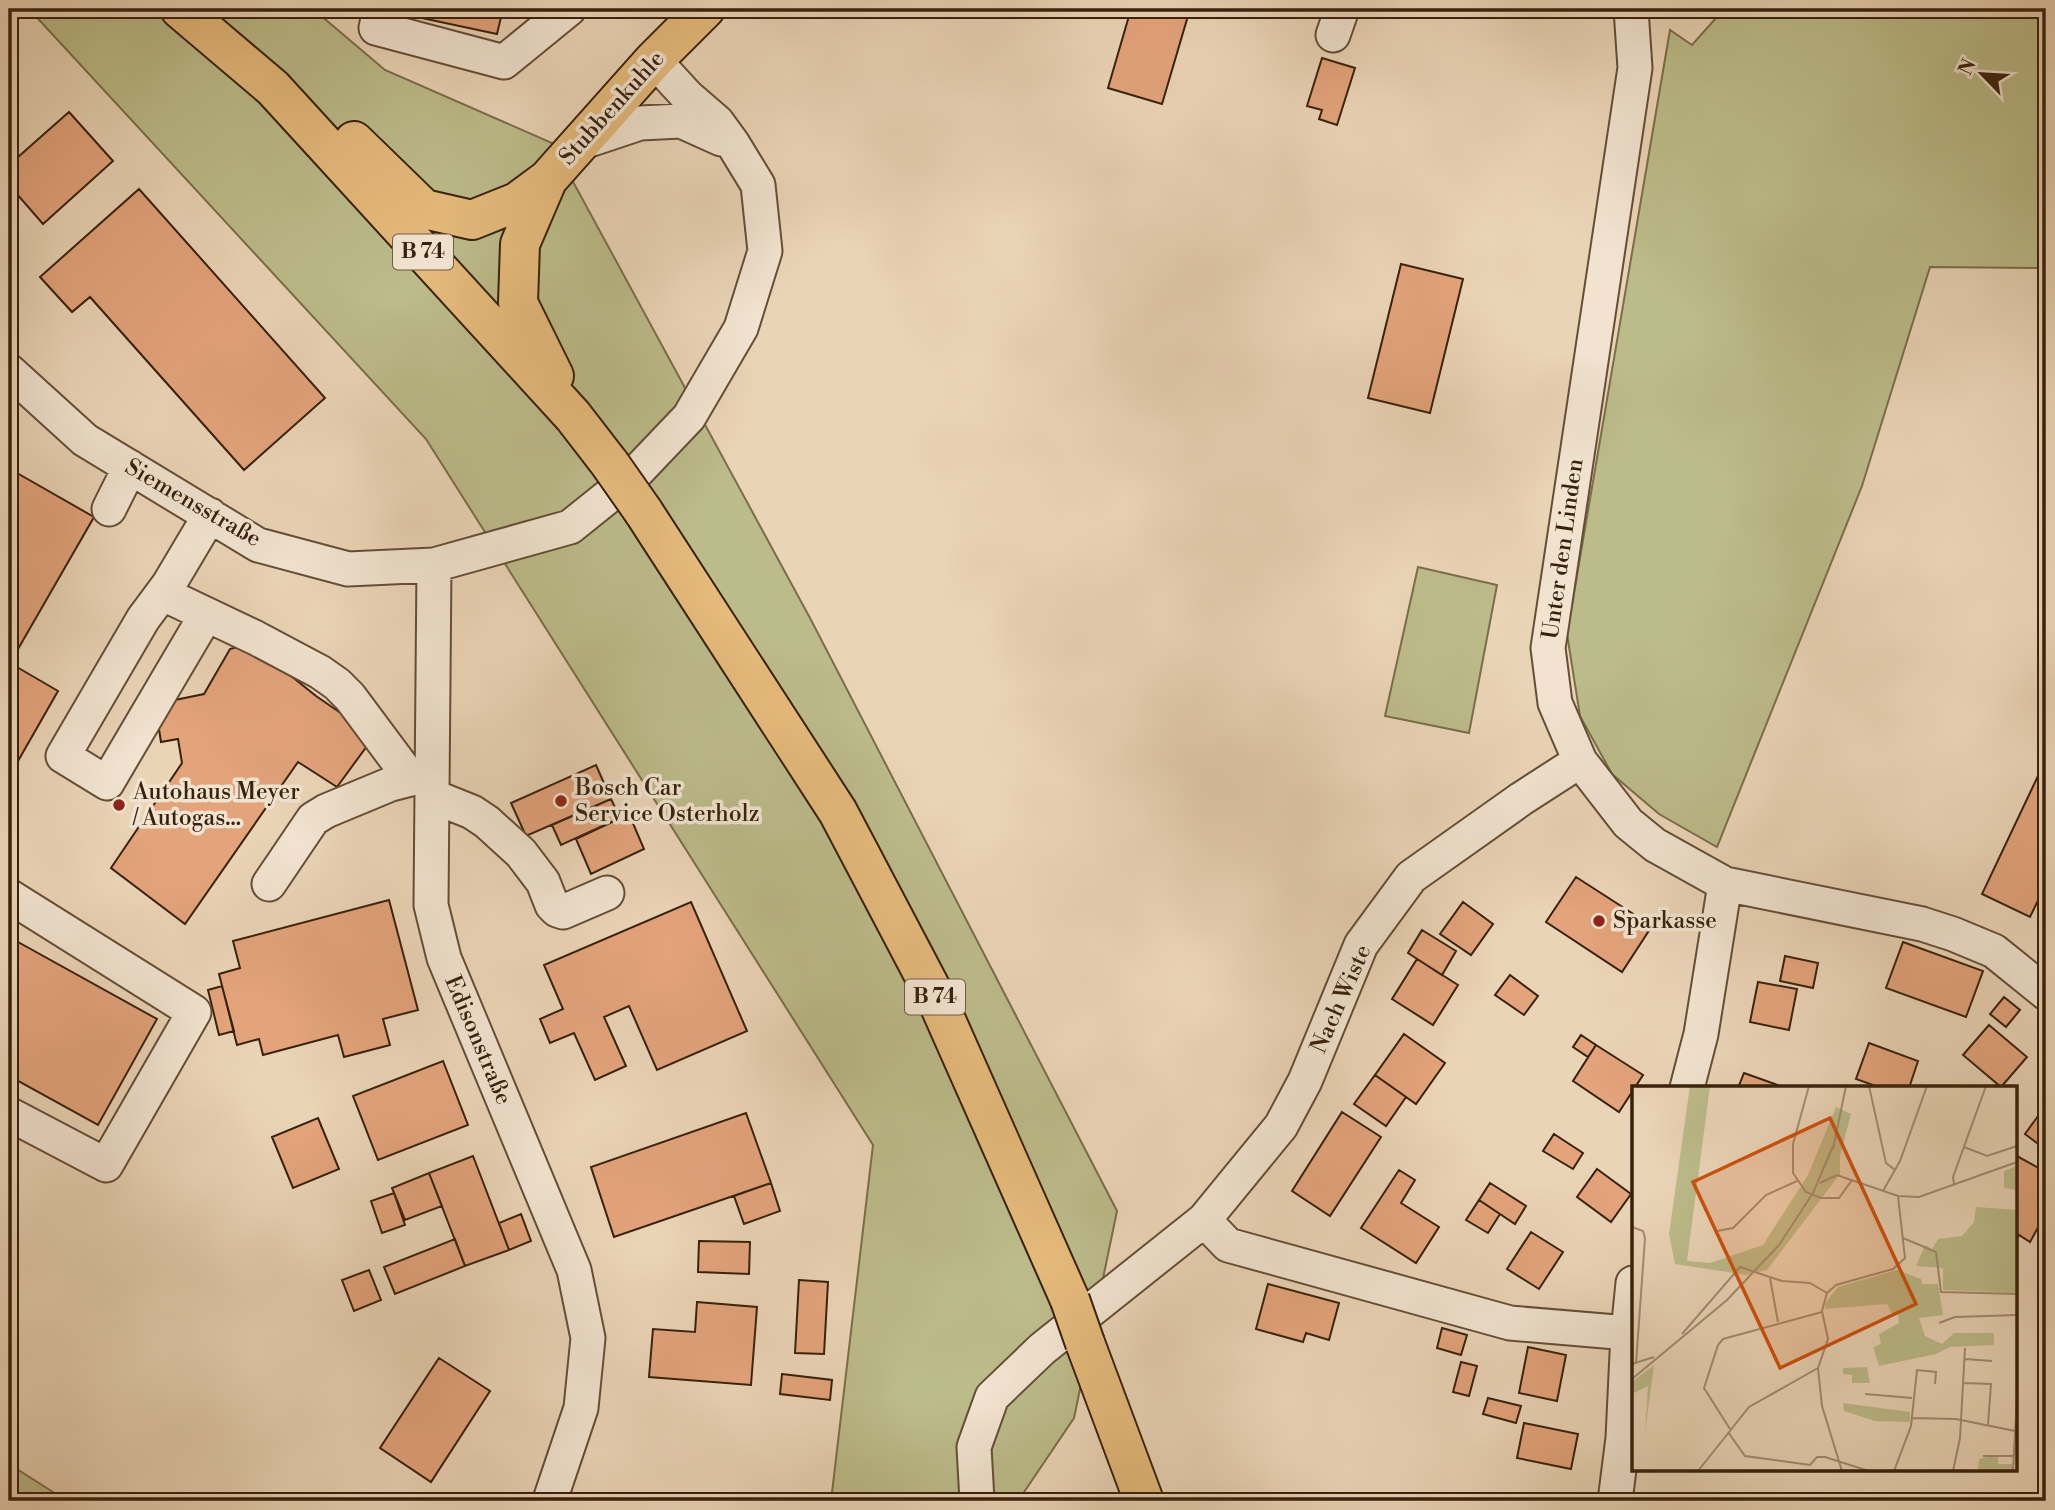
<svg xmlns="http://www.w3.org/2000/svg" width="2055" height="1510" font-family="'Libre Bodoni',serif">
<rect width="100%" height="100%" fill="#ead4b6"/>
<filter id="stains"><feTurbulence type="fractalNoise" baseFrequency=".00286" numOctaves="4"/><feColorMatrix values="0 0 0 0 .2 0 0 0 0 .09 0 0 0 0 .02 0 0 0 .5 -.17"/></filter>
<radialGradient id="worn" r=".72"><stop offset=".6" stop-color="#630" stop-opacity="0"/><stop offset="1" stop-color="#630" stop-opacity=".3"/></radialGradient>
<!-- green -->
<path fill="#bcbb8a" stroke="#7a6e4b" stroke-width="2" d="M29,9H313L385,70L552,143L810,618L1117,1211L1074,1418L1018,1501H831L873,1145L426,439Z
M1724,9H2046V268L1930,267L1862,486L1717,847L1659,814L1612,774L1580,716L1567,634L1670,30L1692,45Z
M1418,567L1497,585L1469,733L1385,716Z
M9,1464L67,1501H9Z"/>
<!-- building -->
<path fill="#e3a37b" stroke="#38210c" stroke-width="2" d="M419,9H503L497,34L417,17Z
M1131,9H1190L1162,104L1108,88Z
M1322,58L1355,68L1337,125L1319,119L1322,110L1307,106Z
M69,112L113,161L43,224L9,185V165Z
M139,189L325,398L244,470L90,297L72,312L40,277Z
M1401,264L1463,279L1430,413L1368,398Z
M10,469L94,517L10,663L58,691L18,761L9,755V472Z
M250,643L316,696L364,729L367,746L337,787L298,762L185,924L111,868L182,763L178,739L161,742L155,704L204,694L230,649Z
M2046,759V884L2030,917L1982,894Z
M596,765L611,799L526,836L511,803Z
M611,799L620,818L561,845L552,825Z
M629,814L644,849L591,874L576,839Z
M1576,877L1652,926L1622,972L1546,922Z
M389,900L418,1010L383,1019L390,1045L344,1057L338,1035L263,1055L259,1039L237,1045L219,974L240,968L233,941Z
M691,902L747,1031L657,1070L629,1006L604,1017L626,1066L595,1080L574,1033L550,1043L540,1019L563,1009L544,965Z
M1463,902L1493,924L1471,955L1440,934Z
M1422,930L1456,951L1442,975L1408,953Z
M9,937L157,1019L98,1125L9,1076Z
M1903,942L1983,971L1966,1017L1886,988Z
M1785,956L1818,963L1813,988L1780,981Z
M1417,959L1458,985L1433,1025L1392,999Z
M1510,975L1538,996L1524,1015L1495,995Z
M1758,982L1797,989L1789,1030L1750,1022Z
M222,986L234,1031L219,1035L208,990Z
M2004,997L2020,1010L2006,1027L1990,1014Z
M1989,1025L2027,1057L2001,1087L1963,1055Z
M1404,1034L1445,1063L1416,1104L1375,1075Z
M1581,1035L1596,1045L1588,1057L1573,1047Z
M1869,1043L1918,1061L1909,1088H1881L1856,1079Z
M1596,1045L1643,1075L1619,1112L1573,1081Z
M443,1061L468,1125L378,1160L353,1096Z
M1744,1073L1783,1087L1782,1088H1738Z
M1375,1075L1406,1097L1386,1126L1354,1104Z
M2046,1105V1150L2025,1134Z
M1342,1112L1381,1137L1330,1216L1292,1191Z
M746,1113L771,1183L614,1237L591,1167Z
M318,1118L339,1169L293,1188L272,1137Z
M1554,1134L1583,1153L1573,1169L1543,1151Z
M2015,1155L2046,1172V1213L2030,1242L2019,1235L2015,1242Z
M473,1156L509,1250L465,1266L429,1173Z
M1597,1169L1631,1194L1611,1222L1577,1197Z
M1399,1170L1415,1180L1401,1203L1439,1227L1416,1263L1361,1228Z
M429,1173L442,1206L405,1220L392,1188Z
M771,1183L780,1211L744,1224L734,1196Z
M1490,1183L1526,1206L1515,1224L1479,1200Z
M394,1193L405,1225L382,1233L371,1201Z
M1479,1200L1500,1214L1488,1233L1466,1220Z
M521,1214L531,1241L509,1250L499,1223Z
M1531,1232L1563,1252L1539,1289L1507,1269Z
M455,1239L465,1266L395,1294L384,1267Z
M699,1241L750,1242L749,1274L698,1272Z
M369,1270L381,1300L354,1311L342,1280Z
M799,1280L828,1282L824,1354L795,1353Z
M1268,1284L1339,1303L1329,1340L1306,1333L1303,1342L1256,1329Z
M697,1302L757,1307L751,1385L649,1377L653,1329L695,1332Z
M1442,1328L1467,1335L1461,1355L1437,1348Z
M1528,1347L1566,1355L1557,1401L1519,1393Z
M439,1358L490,1391L431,1482L380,1448Z
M1461,1362L1477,1366L1469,1396L1453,1392Z
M782,1374L832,1380L830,1400L780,1394Z
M1488,1398L1521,1406L1516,1423L1483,1414Z
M1524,1423L1578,1434L1571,1469L1517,1458Z"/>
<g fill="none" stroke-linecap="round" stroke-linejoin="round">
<defs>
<path id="minor" d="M380,9L376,28L504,62L569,9
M1631,9L1635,68L1548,648L1555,703L1580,761L1628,823L1655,845L1725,884L1922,924L1953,934L1994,951L2046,993
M1333,35L1342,9
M580,143L640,123L681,121L721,139
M9,371L85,440L258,545L348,569L434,565L570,527L630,479L689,417L741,328L765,251L758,185L733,144L717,122L687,96L654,60
M109,509L130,467
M210,515L169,584L168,588L174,599L256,638L320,672L337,684L350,697L411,779
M434,565L431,905L444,958L574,1270L588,1338L581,1408L551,1497
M169,584L143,619L63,756L107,783L206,615
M432,796L472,812L487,822L521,853L543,882L552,905L557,910L563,912L607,893
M269,884L313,819L326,811L391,784L430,774
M9,896L194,1012L106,1165L9,1114
M1687,1088L1701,1034L1725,884
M1204,1220L1228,1245L1510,1323L1628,1333
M977,1501L974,1447L992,1397L1042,1349L1204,1220L1281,1126L1305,1081L1361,945L1411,877L1521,799L1580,761
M1615,1501L1623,1438L1628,1333L1633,1283"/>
<path id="major" d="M180,9L273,88L573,416L610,464
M354,141L424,209L472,220L517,202L548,179L654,60L705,9
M547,181L520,244L518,303L554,376
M643,511L838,812L937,1000L1070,1300
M1085,1343L1144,1501"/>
</defs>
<!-- minor casing -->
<use href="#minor" stroke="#644e36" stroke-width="37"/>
<!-- major casing -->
<use href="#major" stroke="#38210c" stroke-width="42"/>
<!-- minor -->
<use href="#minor" stroke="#f1e3d0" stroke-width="33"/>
<!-- major -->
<use href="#major" stroke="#e5ba7b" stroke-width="38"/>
<defs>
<path id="major-bridge" d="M610,464L643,511
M1070,1300L1085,1343"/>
</defs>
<!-- major-bridge casing -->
<use href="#major-bridge" stroke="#38210c" stroke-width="42" stroke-linecap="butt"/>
<!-- major-bridge -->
<use href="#major-bridge" stroke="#e5ba7b" stroke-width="38"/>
</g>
<!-- markers -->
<g fill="#8f2418" stroke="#f1e3d0" stroke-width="2.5">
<circle cx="561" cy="801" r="7"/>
<circle cx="119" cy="805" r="7"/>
<circle cx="1599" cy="921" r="7"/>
</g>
<g text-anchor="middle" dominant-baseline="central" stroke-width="7" stroke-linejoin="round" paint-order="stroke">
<!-- shield labels -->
<g fill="#f1e3d0" stroke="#705b47" stroke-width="2">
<rect x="393" y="234.5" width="60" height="35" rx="5"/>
<rect x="905" y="979.5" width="60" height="35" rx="5"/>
</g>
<g font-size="21" font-weight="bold" fill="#38210c">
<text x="423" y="252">B 74</text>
<text x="935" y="997">B 74</text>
</g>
<!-- street labels -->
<g font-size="23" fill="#38210c" stroke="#f1e3d0">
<text transform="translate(612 108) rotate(-48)">Stubbenkuhle</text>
<text transform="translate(193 503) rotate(30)">Siemensstraße</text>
<text transform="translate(1563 549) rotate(-82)">Unter den Linden</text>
<text transform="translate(1341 999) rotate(-66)">Nach Wiste</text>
<text transform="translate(478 1040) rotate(67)">Edisonstraße</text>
</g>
<!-- poi labels -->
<g font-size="23" fill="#38210c" stroke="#f1e3d0" text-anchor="start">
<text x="575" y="788">Bosch Car<tspan x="575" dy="26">Service Osterholz</tspan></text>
<text x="133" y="792">Autohaus Meyer<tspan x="133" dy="26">/ Autogas...</tspan></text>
<text x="1613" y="921">Sparkasse</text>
</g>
</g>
<!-- overview -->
<g transform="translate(1632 1086)">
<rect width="385" height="385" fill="#ead4b6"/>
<path d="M58,0H78L55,175L78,177L131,159L176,89L204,21L219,28L208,70V88L135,184L115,189L43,178L37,148ZM385,80V104L372,102V85ZM344,121L385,124V207L311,204V182L284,180L293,159L300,163L306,153L330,150L342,136ZM265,184L289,193L290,198H306L311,229L287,232L293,250L310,258L322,247H362V259L318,261L304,268L247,280L241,261L249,258L247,248L267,237L266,228L261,230L255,218L193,223L194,216L206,201ZM22,279L13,347L16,300L0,308V296ZM235,281L238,297H220V289L211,288V282ZM211,317L278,326V336L243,335L212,325ZM355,371H366V378H380V385H327H346L347,373Z" fill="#bcbb8a"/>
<path fill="none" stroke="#a38c72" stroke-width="2" d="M177,0L161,58V87L174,106L189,112H207L220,94M237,0L254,77L263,84M332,61L355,70L385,60M201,63L214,0M188,97L205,89L266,110L287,111L385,76M322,98L321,91L354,0M251,105L268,75L295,0M0,141L11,145L13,152L4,278M85,145L101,142L134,109L165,95M271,152L304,166L309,206L385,208M138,192L146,236M307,237L323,231L385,229M50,248L108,181L150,195L178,197L195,207M333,273L360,275M0,278L22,271M186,282L196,253L190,225L195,207L204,199L261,183L273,172L266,110M186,282L190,320L210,385M0,293L95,214L147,159L181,107L201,60M332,297L359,298L356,339M233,308L280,312M280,332L324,333L383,345M98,343L72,302L86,259L91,253L190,226M96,346L113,370L178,379L185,371H193L237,385M351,370H381M66,385L117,321L186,282M262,385L279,340L285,284L304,286L303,298M321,385L328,352L333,262M381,385L385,311"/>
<path fill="#ce510c" fill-opacity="0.15" stroke="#ce510c" stroke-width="3.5" d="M198,32L284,218L148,282L61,96Z"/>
<rect width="385" height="385" fill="none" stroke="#38210c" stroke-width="3.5"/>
</g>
<!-- margin -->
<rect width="2055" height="1510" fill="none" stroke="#ead4b6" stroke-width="35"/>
<rect x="10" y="10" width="2034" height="1489" fill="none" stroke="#38210c" stroke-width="3.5"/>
<rect x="18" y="18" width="2020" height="1475" fill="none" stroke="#38210c" stroke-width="2"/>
<!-- north arrow -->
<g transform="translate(1982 74) rotate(295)" stroke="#f1e3d0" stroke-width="5" paint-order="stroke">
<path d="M0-5L12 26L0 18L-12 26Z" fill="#38210c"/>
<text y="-10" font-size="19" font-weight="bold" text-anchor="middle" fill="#38210c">N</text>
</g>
<rect width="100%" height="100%" filter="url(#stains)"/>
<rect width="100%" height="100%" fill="url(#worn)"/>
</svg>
